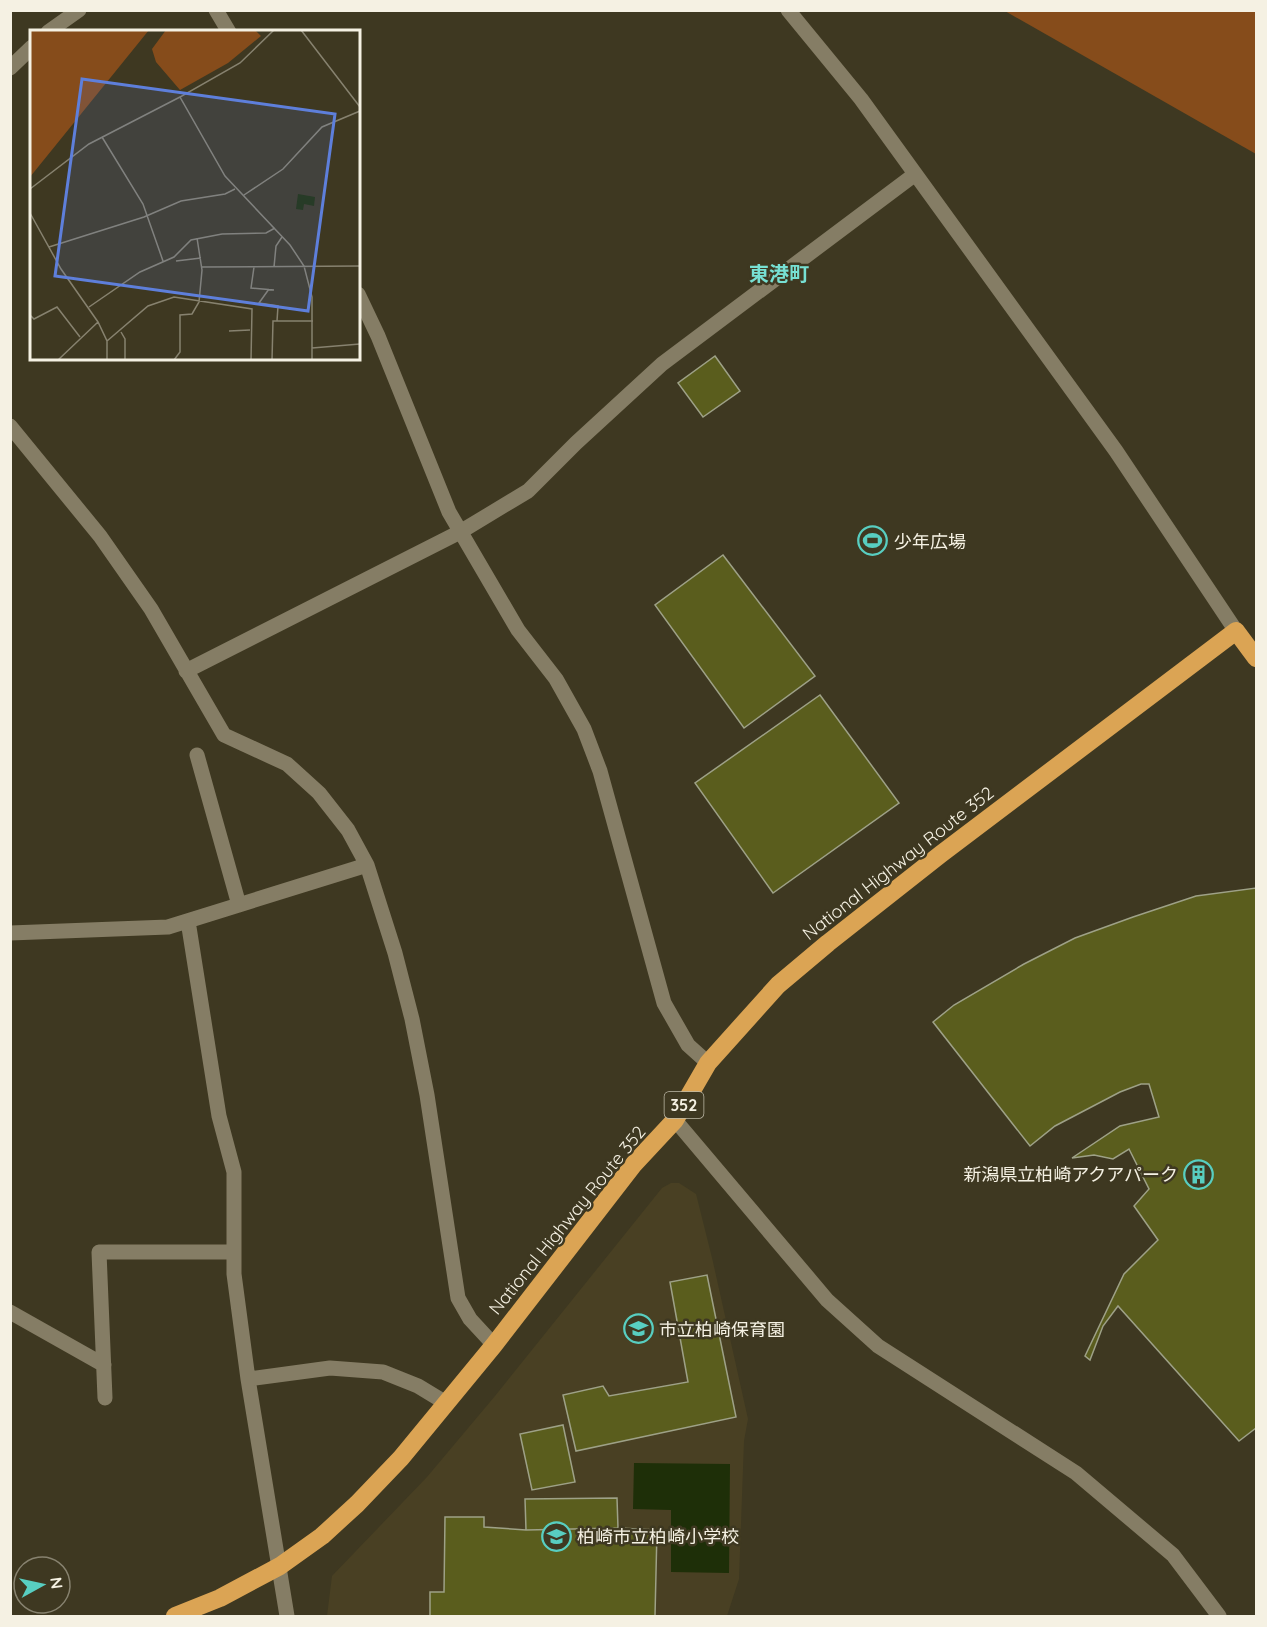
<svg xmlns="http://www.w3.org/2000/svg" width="1267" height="1627" font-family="Quicksand,'Noto Sans JP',sans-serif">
<rect width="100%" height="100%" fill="#3e3821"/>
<!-- built -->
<path fill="#494023" d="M671,1183H679L696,1194L713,1262L748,1419L744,1441L739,1579L727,1616H327L332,1576L427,1477L495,1396L662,1188Z"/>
<!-- green -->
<path fill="#864c1b" d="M1005,11H1256V154Z"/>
<!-- water -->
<path fill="#1e2f08" d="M634,1463L730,1464L729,1573L671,1572V1510L633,1509Z"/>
<!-- building -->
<path fill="#5a5d1d" stroke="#9ea187" stroke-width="1.5" d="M715,356L740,391L703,417L678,383Z
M723,555L815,676L744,728L655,605Z
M820,695L899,803L773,893L695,783Z
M1256,888V1428L1239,1441L1118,1306L1103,1326L1090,1360L1085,1356L1124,1274L1158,1240L1134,1206L1149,1189L1129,1149L1113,1159L1094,1155L1072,1158L1120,1126L1159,1117L1149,1084H1141L1120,1092L1055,1126L1030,1146L933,1022L954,1005L1024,964L1075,938L1133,917L1196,896Z
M707,1275L736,1417L576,1451L563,1395L603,1386L609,1396L688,1382L670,1282Z
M563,1425L575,1482L532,1490L520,1434Z
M617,1498L618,1528L526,1530L525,1499Z
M445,1517H484V1527L526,1530L618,1528L657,1530L655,1616H430V1592H444Z"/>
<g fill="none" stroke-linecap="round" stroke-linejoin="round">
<!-- minor -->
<path stroke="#857d65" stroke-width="15" d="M216,10L229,32
M788,10L861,99L1116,451L1236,631
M48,32L79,10
M10,68L32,47
M358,294L378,336L449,512L518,630L556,679L584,729L600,771L664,1003L688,1045L708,1063
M10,426L100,536L151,609L224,735L287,764L319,793L348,830L367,865L395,953L412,1019L427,1095L458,1298L470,1319L494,1345
M186,671L460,532L528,491L576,443L662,364L914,175
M197,755L239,905
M188,921L219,1116L234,1172V1274L248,1379L287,1616
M10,933L168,927L367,865
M675,1120L827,1300L878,1346L1076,1473L1173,1555L1219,1616
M10,1312L104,1365
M248,1379L330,1368L383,1372L418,1386L446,1403
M105,1398L99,1252H234"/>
<!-- highway -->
<path stroke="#dba454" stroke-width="18" d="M175,1616L220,1598L280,1566L322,1536L357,1504L401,1458L494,1345L634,1164L675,1120L708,1063L778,985L828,943L941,854L1236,631L1256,658"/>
</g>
<!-- icons -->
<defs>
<symbol id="stadium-ring" viewBox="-11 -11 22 22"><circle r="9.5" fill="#3e3821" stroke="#58cec1" stroke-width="1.5"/><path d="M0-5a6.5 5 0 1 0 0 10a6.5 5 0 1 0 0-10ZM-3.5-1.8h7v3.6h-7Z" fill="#58cec1"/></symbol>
<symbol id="building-ring" viewBox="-11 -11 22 22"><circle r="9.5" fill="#3e3821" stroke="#58cec1" stroke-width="1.5"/><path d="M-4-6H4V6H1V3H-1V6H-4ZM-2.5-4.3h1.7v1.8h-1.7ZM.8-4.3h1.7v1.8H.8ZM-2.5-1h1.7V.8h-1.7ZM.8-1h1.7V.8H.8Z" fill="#58cec1"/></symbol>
<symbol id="school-ring" viewBox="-11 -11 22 22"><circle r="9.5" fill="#3e3821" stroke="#58cec1" stroke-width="1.5"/><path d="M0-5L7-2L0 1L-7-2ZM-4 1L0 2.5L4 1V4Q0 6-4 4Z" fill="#58cec1"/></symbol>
</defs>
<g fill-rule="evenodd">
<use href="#stadium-ring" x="856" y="524" width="33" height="33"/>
<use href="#building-ring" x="1182" y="1158" width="33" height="33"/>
<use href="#school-ring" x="622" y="1312" width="33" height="33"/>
<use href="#school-ring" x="540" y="1520" width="33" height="33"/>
</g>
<g text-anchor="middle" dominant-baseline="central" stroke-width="5" stroke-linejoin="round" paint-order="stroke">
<!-- shield labels -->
<rect fill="#3e3821" stroke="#bebaa9" stroke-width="1.5" x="664.5" y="1092" width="39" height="26" rx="4.5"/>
<g font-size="16" font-weight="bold" fill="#f5f1e3">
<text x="684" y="1105">352</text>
</g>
<!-- poi labels -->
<g font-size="18" fill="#f5f1e3" stroke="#3e3821" text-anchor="start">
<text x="894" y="541">少年広場</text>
<text x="1178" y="1174" text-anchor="end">新潟県立柏崎アクアパーク</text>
<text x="659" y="1329">市立柏崎保育園</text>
<text x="577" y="1536">柏崎市立柏崎小学校</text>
</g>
<!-- street labels -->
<g font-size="18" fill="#f5f1e3" stroke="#3e3821">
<text transform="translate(898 863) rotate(-38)">National Highway Route 352</text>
<text transform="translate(567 1220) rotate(-51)">National Highway Route 352</text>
</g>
<!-- neighbourhood labels -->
<g font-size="20" font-weight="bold" fill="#77e0d3" stroke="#3e3821">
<text x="779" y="273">東港町</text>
</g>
</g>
<!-- overview -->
<g transform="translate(30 30)">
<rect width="330" height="330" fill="#3e3821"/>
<path d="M0,0H119L0,147ZM136,0H225L231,6L198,33L150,60L126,32L122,19Z" fill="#864c1b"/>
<path d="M268,164L285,167L284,176L274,174L273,180L266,179Z" fill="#1e2f08"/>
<path fill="none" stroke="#87826f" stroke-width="1.5" d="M244,0L210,33L150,67L195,146L260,215L274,236L282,267V330M271,0L330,77M72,107L113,174L133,231M0,159L59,114L150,67M214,165L253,139L292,97L330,81M0,183L31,239L68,292L77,311V330M19,217L114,187L151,171L195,164L205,159M146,231L171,228M172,237L330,236M224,237L221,258L244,260M244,237L246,216L252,207M239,259L229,273L248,276L247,291M59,277L110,242L144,227L161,210L192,204L236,203L245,198M0,285L4,289L27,277L50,307M199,301L220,300M91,302L95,309V330M77,311L118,276L144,267L222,279L221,330M282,318L330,314M28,330L68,292M144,330L150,322V285L162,284L169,272L172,240L167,208M242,330L243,291H283"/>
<path fill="#5e7fdb" fill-opacity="0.15" stroke="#5e7fdb" stroke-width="3" d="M52,49L305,84L278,281L25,246Z"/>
<rect width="330" height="330" fill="none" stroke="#f5f1e3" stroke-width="3"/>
</g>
<!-- border -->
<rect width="1267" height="1627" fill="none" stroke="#f5f1e3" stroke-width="24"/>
<!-- north arrow -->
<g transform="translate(42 1585) rotate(82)"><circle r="28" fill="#3e3821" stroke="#87826f" stroke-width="1.5"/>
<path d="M0-4.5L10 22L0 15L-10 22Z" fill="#58cec1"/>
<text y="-9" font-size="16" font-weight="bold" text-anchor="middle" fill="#f5f1e3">N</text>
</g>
</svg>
